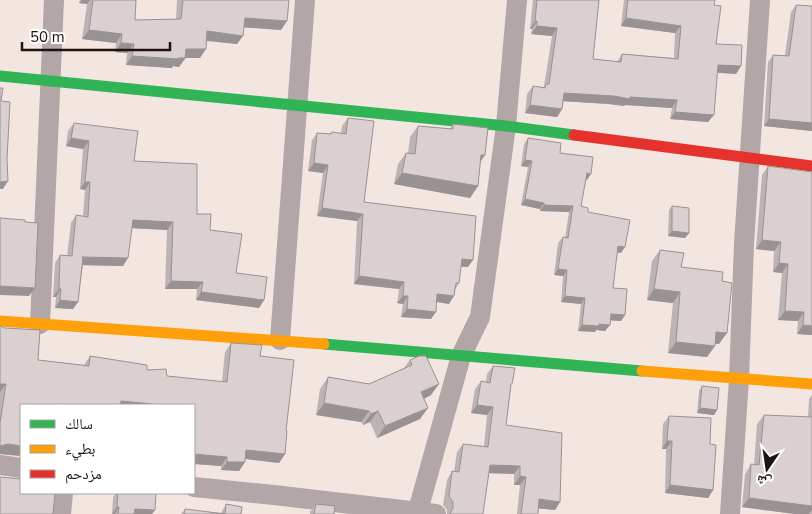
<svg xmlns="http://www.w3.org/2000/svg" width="812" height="514" font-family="'Nunito Sans','Noto Naskh Arabic',sans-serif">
<rect width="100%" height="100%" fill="#f3e6e0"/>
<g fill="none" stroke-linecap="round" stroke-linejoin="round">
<!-- street -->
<path stroke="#b2a6a6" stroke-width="20" d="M40,324L54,0
M280,340L305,0
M0,465L21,468
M194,487L274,495L436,514
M61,514L63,493
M417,514L461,356L480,317L506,126L517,0
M730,514L739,379L744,244L760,0"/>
<!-- fast -->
<path stroke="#30b455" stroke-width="11" d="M0,76L506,126L574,135
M324,344L642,371"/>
<!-- slow -->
<path stroke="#ff9f0a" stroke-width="11" d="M0,321L324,344
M642,371L812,384"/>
<!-- jam -->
<path stroke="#e5322d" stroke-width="11" d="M574,135L812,166"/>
</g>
<!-- wall -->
<path fill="#bcb3b3" d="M80,0H136L135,20L176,19L177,0H289L281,30L244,27L237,44L206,41L200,58H186L179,67L173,66L172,68L126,65L127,53L115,52L116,43L82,39L87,4L79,3Z
M533,0H599L593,59L617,62L622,54L674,58L675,33L621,26L624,0H715L714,5L716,44L741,66L736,74L717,73L708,122L670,119L672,108L625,105L624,106L609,104L563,101L562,109L557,117L525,113L527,94L533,86L543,87L544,86L552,36L531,34L532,29H530Z
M796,5L812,131L764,126L768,62L773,55H785L791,12Z
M348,118L364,202L468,267H461L459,283L456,288L449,304L437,302L431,319L401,317L403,304L397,303L399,289L354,284L357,221L317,216L323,173L308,171L312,140L317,133L330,134L332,132L341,133L342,126Z
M74,123L134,161L197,214L210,230L236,273L264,300L259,308L196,300L197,289H165L167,230L132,228L123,266L83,265L78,302L73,309L55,308L56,297H53L55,263L60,255L67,256L71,223L76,215L83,216L85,190L80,189L83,149L66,146L68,131Z
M453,124L480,161L478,186L470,198L394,184L398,164L406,153H408L410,137L418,126L450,129Z
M528,138L560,153L587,180H585L581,206L588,212L621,253L617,252L613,288L625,315L621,321L610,320L605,331L596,330L595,332L578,331L581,304L561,302L563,276L554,275L558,243L563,237L565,238L569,212L540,211V209L521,205L528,167L521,166L524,144Z
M768,166L812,335L797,334L798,321L778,320L782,273L773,272L774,251L756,249L762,175Z
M672,206L689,233L685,238L668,236L669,210Z
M660,250L681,267L722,281L719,344H715L707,357L668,353L673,303L647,300L652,261Z
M0,326L38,360L84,365L90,356L147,370L167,376L222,382L225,352L231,343L260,356L286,431L285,454L279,463L245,459V462L239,471L221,470V466L194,464V405H21V456L0,454Z
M410,360L431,395L424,399L420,419L377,438L370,422L363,425L361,422L316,415L320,389L328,377L369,384L404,368Z
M493,366L511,387L506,425L560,502L555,510L538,508V514H517L520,485H514V474L488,473L483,514H447V510L443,505L447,480L452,471L454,472L457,452L463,444L484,446L487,415L471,413L475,389L481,381L486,382L487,374Z
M702,386L717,410L714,415L697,413L699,391Z
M812,395V514H795L742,507L745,474L751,464L754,465L757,424L764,415L808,417L809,399Z
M669,416L710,444L713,490L708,498L665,493L666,449H662L663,424Z
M116,493H148L152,514H112L113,497Z
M226,504L241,514H181L185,509L221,513Z
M316,504L334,514H310V512Z"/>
<!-- shaded-wall -->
<path fill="#999292" d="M82,0H90L87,4L79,3Z
M245,18L287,21L281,30L239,27Z
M626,18L681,26L675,33L621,26Z
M535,21H537L532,29H530Z
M537,26L557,28L552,36L531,34Z
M89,30L122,34L116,43L82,39Z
M207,31L243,36L237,44L200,40Z
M121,43L134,44L127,53L115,52Z
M186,49H206L200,58H180Z
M132,56L185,58L179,67L173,66L172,68L126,65Z
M718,65L741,66L736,74L712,72Z
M564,93L630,97L677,100L672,108L625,105L624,106L609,104L559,101Z
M530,105L562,109L557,117L525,113Z
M675,112L714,115L708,122L670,119Z
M769,119L812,123V131L764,126Z
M71,138L89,141L83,149L66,146Z
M481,155H485L477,167Z
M525,160L532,161L528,167L521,166Z
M314,163L328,165L323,173L308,171Z
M402,173L478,186L470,198L394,184Z
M587,173L591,174L587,180L582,179Z
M8,181L3,189H0V182Z
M85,182H90L85,190L80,189Z
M525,199L544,203L540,209L521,205Z
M544,205L573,206L569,212L540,211Z
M322,208L363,214L357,221L317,216Z
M133,220L173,222L167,230L128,228Z
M672,231L689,233L685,238L668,236Z
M762,240L781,242L774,251L756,249Z
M618,246L625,247L621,253L614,252Z
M82,257L128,258L123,266L76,265Z
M462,259L473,260L468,267L456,266Z
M779,263L788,264L782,273L773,272Z
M558,269L567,270L563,276L554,275Z
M359,276L404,282L399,289L354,284Z
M171,281L203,282L197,289H165Z
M0,286L35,288L29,296L0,295Z
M59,289H61L56,297H53Z
M654,289L680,292L673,303L647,300Z
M201,292L264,300L259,308L196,300Z
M437,294L454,296L449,304L432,301Z
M403,296H408L403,304L397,303Z
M565,296L585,298L581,304L561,302Z
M60,300L78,302L73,309L55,308Z
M407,309L436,312L431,319L401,317Z
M785,311L804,312L798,321L778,320Z
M611,314L625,315L621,321L606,320Z
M599,324L610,325L605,331L596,330L595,332L578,331L582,325Z
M803,325L812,326V335L797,334Z
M716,332L727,333L719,344L708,343Z
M676,342L715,346L707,357L668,353Z
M0,384H6L0,392Z
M439,384L431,395L413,404L421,392Z
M121,401L153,404L152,405H118Z
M324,403L369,411L361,422L316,415Z
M477,405L493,407L487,415L471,413Z
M428,408L420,419L377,438L385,426Z
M700,408L717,410L714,415L697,413Z
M378,411L370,422L363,425L371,414Z
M667,441H672L666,449H662Z
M8,444L21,446V456L0,454V446Z
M246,450L285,454L279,463L239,458Z
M194,454L227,457L221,466L194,464Z
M227,462H245L239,471L221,470Z
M490,465L520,466L514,474L484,473Z
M520,476L526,477L520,485H514Z
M670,485L713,490L708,498L665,493Z
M749,498L812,506V510L809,514H795L742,507Z
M539,499L560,502L555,510L534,508Z
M117,507H119L115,514H112Z
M135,509L155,510L152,514H132Z"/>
<!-- building -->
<path fill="#dbd0d0" stroke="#999292" d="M93,0H136L135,20L181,19L183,0H289L287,21L245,18L243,36L207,31L206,49H186L185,58H178V59L132,56L134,44L121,43L122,34L89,30Z
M537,0H599L593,59L621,62L622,54L678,59L681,26L626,18L628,0H715L714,5L721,6L716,44L742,45L741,66L718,65L714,115L675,112L677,100L630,97V99L614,96L564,93L562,109L530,105L533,86L545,88L546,84H549L557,28L537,26V21H535Z
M796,5L812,6V123L769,119L773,55L789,56Z
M0,88H3L1,101L10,102L7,159L8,181L0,182Z
M348,118L374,121L364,202L476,216L473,260L462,259L459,283H456L454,296L437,294L436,312L407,309L408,296H403L404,282L359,276L363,214L322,208L328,165L314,163L317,133L331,134L332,132L346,134Z
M74,123L138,131L134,161L197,164V214H211L210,230L242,234L236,273L267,277L264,300L201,292L203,282L171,281L173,222L133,220L128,258L82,257H83L78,302L60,300L61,289H59L60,255L72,256L76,215L88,217L90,182H85L89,141L71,138Z
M453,124L488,128L485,155H481L478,186L402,173L406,153L415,154L418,126L453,129Z
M528,138L561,143L560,153L593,157L591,174L587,173L581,206L588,208V212L630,220L625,247L618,246L613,288L627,289L625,315L611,314L610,325L599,324V326L582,325L585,298L565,296L567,270L558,269L563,237L568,238L573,206L544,205V203L525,199L532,161L525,160Z
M768,166L812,172V326L803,325L804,312L785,311L788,264L779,263L781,242L762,240Z
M672,206L689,208V233L672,231Z
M0,218L25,220V222L38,223L35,288L0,286Z
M660,250L684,253L681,267L723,272L722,281L732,283L727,333L716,332L715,346L676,342L680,292L654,289Z
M0,326L5,328L40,330L38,360L89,366L90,356L147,365V370L166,369L167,376L227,382L231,343L262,345L260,356L294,360L286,431H287L285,454L246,450L245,462H227V457L194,454V405H153V404L121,401L120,405H63L57,404V405H21V446L8,444L0,446V423L6,384H0Z
M419,356H426L439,384L421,392L428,408L385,426L378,411L371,414L369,411L324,403L328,377L369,384L412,365L410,360Z
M493,366L515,368L512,384H511L506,425L562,433L560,502L539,499L538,514H521L526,477L520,476V466L490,465L483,514H450L453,508V502L449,496L452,471L459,472L463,444L488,447L493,407L477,405L481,381L490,383Z
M702,386L719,388L717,410L700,408Z
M764,415L812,417V506L749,498L751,464L759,465Z
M669,416L711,418L710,444L716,445L713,490L670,485L672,441H667Z
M0,477L21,479V493H55L53,514H0Z
M118,493H156L155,510L135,509L134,514H118L119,507H117Z
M226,504L242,507L241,514H184L185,509L225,514Z
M316,504L335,506L334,514H314Z"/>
<!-- legend -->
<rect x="20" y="404" width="175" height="90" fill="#ffffff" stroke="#a5a19f"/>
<rect x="30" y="420" width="25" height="8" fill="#30b455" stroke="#a5a19f"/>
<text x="65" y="429" font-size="15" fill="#1e130f">سالك</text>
<rect x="30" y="445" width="25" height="8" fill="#ff9f0a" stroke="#a5a19f"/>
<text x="65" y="454" font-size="15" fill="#1e130f">بطيء</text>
<rect x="30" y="470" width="25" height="8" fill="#e5322d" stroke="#a5a19f"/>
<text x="65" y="479" font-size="15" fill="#1e130f">مزدحم</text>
<!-- north arrow -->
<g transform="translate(767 469) rotate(193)" stroke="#ffffff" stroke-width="4" paint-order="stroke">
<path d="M0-4L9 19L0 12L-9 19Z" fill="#1e130f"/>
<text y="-8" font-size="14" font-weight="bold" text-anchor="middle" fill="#1e130f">ش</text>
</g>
<!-- scale -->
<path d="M22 42v8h148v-8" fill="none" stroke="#1e130f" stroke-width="2.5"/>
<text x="30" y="42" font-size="15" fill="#1e130f" stroke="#ffffff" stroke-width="4" paint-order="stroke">50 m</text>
</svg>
